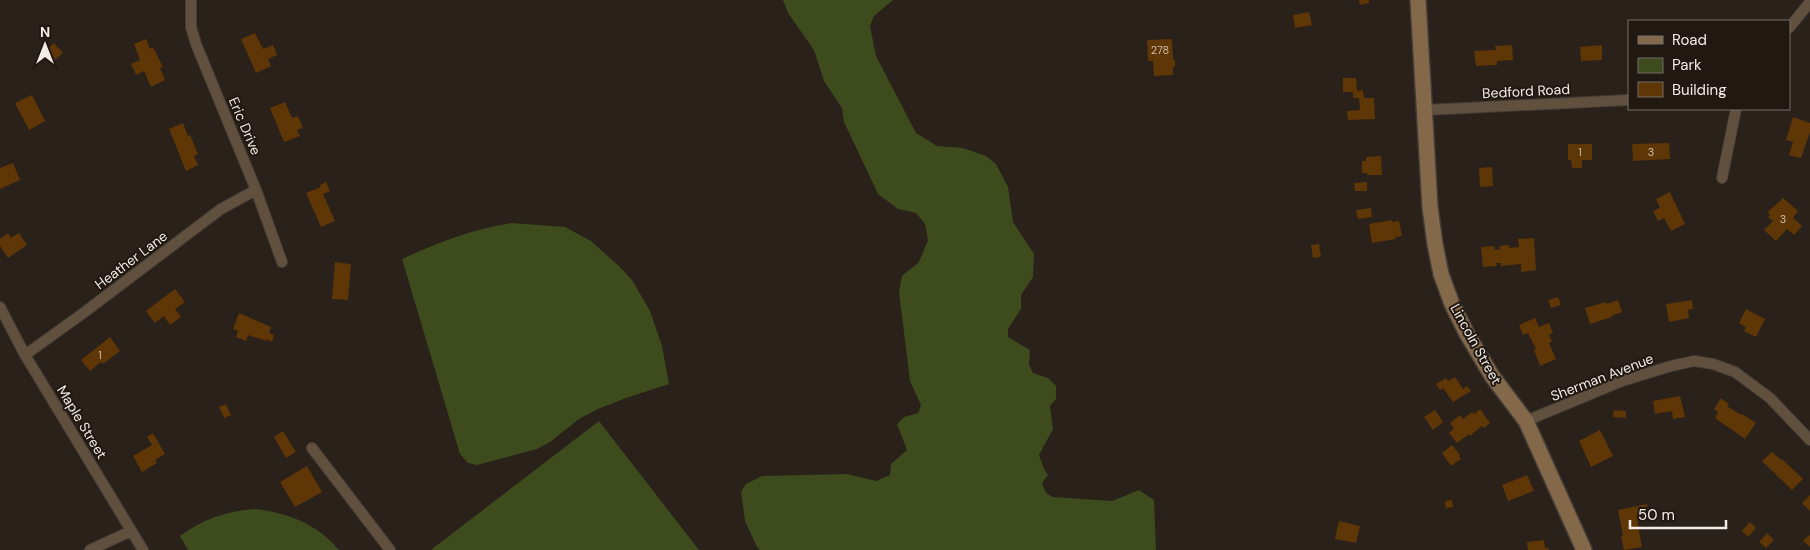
<svg xmlns="http://www.w3.org/2000/svg" width="1810" height="550" font-family="'DM Sans',sans-serif">
<rect width="100%" height="100%" fill="#29211a"/>
<!-- green -->
<path fill="#3e4b1c" d="M783,0H893L874,16L870,26L876,56L916,133L937,146L963,148L986,156L996,164L1008,187L1013,222L1034,254L1033,277L1021,295V309L1008,329V337L1030,350L1029,365L1033,373L1048,378L1056,386V399L1050,406L1053,429L1039,455L1044,469L1048,475L1042,483L1046,493L1053,497L1112,501L1139,490L1154,500L1156,550H760L757,547L745,521L741,492L746,484L762,476L847,474L876,481L890,475L891,464L907,450L897,424L904,417L918,413L921,405L910,381L899,292L902,276L919,262L928,240L925,224L916,213L898,209L878,194L844,122L842,108L824,81L814,50L788,13Z
M511,223L565,227L591,241L619,266L632,280L650,311L662,346L669,384L626,398L598,409L579,419L550,442L537,449L477,465L468,463L460,454L402,259C439,242 469,230 511,223Z
M599,421L699,550H433L432,549Z
M255,509C289,513 317,524 339,550H188L180,536C203,519 226,511 255,509Z"/>
<!-- building -->
<path fill="#5f3606" d="M1359,0H1369V3L1360,5Z
M1309,12L1312,25L1295,28L1293,15Z
M255,33L263,49L273,45L277,55L268,59L271,66L256,73L241,39Z
M146,39L150,49L153,47L163,67L160,68L165,80L151,87L144,71L136,75L131,64L140,60L134,44Z
M1172,39L1173,60H1175V67H1173V75L1154,76L1153,61H1148L1147,40Z
M54,43L63,53L55,60L46,50Z
M1512,45L1513,60L1497,61V65L1476,66L1474,51L1496,50L1495,46Z
M1602,45V60L1581,61L1580,47Z
M1343,78H1356L1357,91L1363,90L1364,98H1374L1375,119L1348,120L1347,111L1360,110L1359,98H1353V92H1343Z
M32,95L45,121L29,130L15,103Z
M285,102L292,118L298,116L303,128L297,130L300,136L284,142L270,108Z
M1793,117L1810,123V132L1801,158L1789,155L1793,142L1786,140Z
M183,123L188,136L190,135L198,154L194,156L198,165L186,171L169,129Z
M1669,143L1670,159L1633,161L1632,144Z
M1568,144H1592V160H1582V168H1572L1571,160H1568Z
M1381,156L1382,175H1367V173H1362V161H1366V157Z
M13,163L20,180L0,189V168Z
M1492,167L1493,186L1480,187L1479,168Z
M326,182L330,191L323,194L335,221L321,227L306,193L321,187L320,185Z
M1367,182V191H1355L1354,183Z
M1670,192L1685,224L1671,231L1664,218L1658,221L1653,211L1660,208L1656,199Z
M1783,198L1798,211L1793,218L1802,226L1794,235L1787,229L1776,241L1764,230L1773,221L1768,217L1770,215L1768,212Z
M1371,208L1372,217L1358,219L1356,210Z
M1392,220V222L1399,221L1402,236L1395,237L1396,239L1372,243L1369,224Z
M8,233L11,238L19,233L27,245L8,258L0,246V239Z
M1534,238L1536,270L1521,272V264L1501,266V263H1496L1497,266L1483,267L1481,247L1494,246L1495,250L1500,249L1499,246L1509,245V248L1519,247L1518,239Z
M1319,244L1321,257L1313,258L1311,245Z
M335,262L351,264L348,300L332,299Z
M175,289L185,302L175,309L181,317L170,325L164,316L155,323L146,311Z
M1558,297L1561,305L1551,308L1548,300Z
M1618,300L1622,312L1611,316L1612,317L1590,324L1585,308L1606,302L1607,304Z
M1692,300L1693,309L1688,310L1689,318L1669,322L1666,304Z
M1746,309L1765,319L1756,337L1744,331L1746,327L1739,323Z
M239,313L271,327L269,333L274,335L272,342L266,339V341L248,335L246,341L236,337L238,331L233,329Z
M1535,318L1539,327L1549,323L1553,333L1549,335L1552,342L1549,343L1556,359L1540,366L1534,350L1536,349L1528,333L1523,335L1519,325Z
M110,337L120,351L103,364L101,362L90,371L81,360Z
M1455,377L1463,389L1467,386L1471,391L1453,402L1443,388L1440,390L1436,384L1446,378L1448,381Z
M1680,396L1685,417L1673,419L1672,411L1655,414L1653,401Z
M1721,398L1729,404L1727,406L1741,415L1742,414L1756,423L1745,439L1715,418L1718,412L1714,409Z
M226,404L231,415L224,418L219,407Z
M1480,409L1490,423L1484,428L1482,426L1470,436L1469,434L1457,443L1449,433L1454,428L1450,423L1460,415L1463,419L1472,412L1474,414Z
M1435,410L1443,422L1433,430L1424,417Z
M1614,410L1626,411V418L1613,417Z
M1600,430L1613,456L1591,467L1579,441Z
M283,431L296,452L286,458L274,437Z
M153,433L165,454L155,460L157,463L142,472L133,456L152,445L147,437Z
M1452,445L1460,455L1459,456L1461,459L1451,466L1442,453Z
M1772,452L1781,460L1782,459L1803,479L1792,490L1762,461Z
M307,466L322,492L295,507L280,482Z
M1527,475L1534,491L1508,501L1502,485Z
M1810,495V511L1802,503Z
M1452,500L1453,507L1446,508L1445,501Z
M1647,504L1649,517L1637,519L1642,547L1624,550L1621,536L1623,535L1618,510Z
M1339,521L1360,526L1356,543L1335,539Z
M1750,522L1756,528L1748,537L1742,531Z
M1767,533L1774,540L1766,548L1759,542Z
M1809,535L1810,536V547L1803,541Z
M1544,540L1545,548H1548L1549,550H1528L1527,542Z"/>
<g fill="none" stroke-linecap="round" stroke-linejoin="round">
<defs>
<path id="street" d="M191,0V27L196,44L256,190L282,262
M1789,28L1810,2
M1425,110L1629,100
M1722,178L1736,109
M0,307L25,355L143,550
M25,355L82,314L221,209L256,190
M1526,421L1622,381L1671,366L1694,361L1713,364L1735,372L1770,398L1810,440
M312,448L390,550
M90,550L131,531"/>
<path id="secondary" d="M1418,0L1430,207L1435,244L1441,274L1452,304L1467,334L1492,376L1526,421L1584,550"/>
</defs>
<!-- street casing -->
<use href="#street" stroke="#453d37" stroke-width="12"/>
<!-- secondary casing -->
<use href="#secondary" stroke="#453d37" stroke-width="18"/>
<!-- street -->
<use href="#street" stroke="#61503d" stroke-width="10"/>
<!-- secondary -->
<use href="#secondary" stroke="#84684a" stroke-width="15"/>
</g>
<g text-anchor="middle" dominant-baseline="central" stroke-width="4" stroke-linejoin="round" paint-order="stroke">
<!-- number labels -->
<g font-size="11" fill="#cdbeb0">
<text x="1160" y="50">278</text>
<text x="1580" y="152">1</text>
<text x="1651" y="152">3</text>
<text x="1783" y="219">3</text>
<text x="100" y="355">1</text>
</g>
<!-- street labels -->
<g font-size="14" fill="#f2ece8" stroke="#201811">
<text transform="translate(1526 91) rotate(-3)">Bedford Road</text>
<text transform="translate(245 126) rotate(67)">Eric Drive</text>
<text transform="translate(131 260) rotate(-37)">Heather Lane</text>
<text transform="translate(1476 344) rotate(61)">Lincoln Street</text>
<text transform="translate(1602 377) rotate(-21)">Sherman Avenue</text>
<text transform="translate(82 422) rotate(59)">Maple Street</text>
</g>
</g>
<!-- legend -->
<rect x="1628" y="20" width="162" height="90" fill="#201811" stroke="#746d67"/>
<rect x="1638" y="36" width="25" height="8" fill="#84684a" stroke="#746d67"/>
<text x="1672" y="45" font-size="15" fill="#f2ece8">Road</text>
<rect x="1638" y="58" width="25" height="15" fill="#3e4b1c" stroke="#746d67"/>
<text x="1672" y="70" font-size="15" fill="#f2ece8">Park</text>
<rect x="1638" y="82" width="25" height="15" fill="#5f3606" stroke="#746d67"/>
<text x="1672" y="95" font-size="15" fill="#f2ece8">Building</text>
<!-- north arrow -->
<g transform="translate(45 45)" stroke="#201811" stroke-width="4" paint-order="stroke">
<path d="M0-4L9 19L0 12L-9 19Z" fill="#f2ece8"/>
<text y="-8" font-size="14" font-weight="bold" text-anchor="middle" fill="#f2ece8">N</text>
</g>
<!-- scale -->
<path d="M1630 520v8h96v-8" fill="none" stroke="#f2ece8" stroke-width="2.5"/>
<text x="1638" y="520" font-size="15" fill="#f2ece8" stroke="#201811" stroke-width="4" paint-order="stroke">50 m</text>
</svg>
